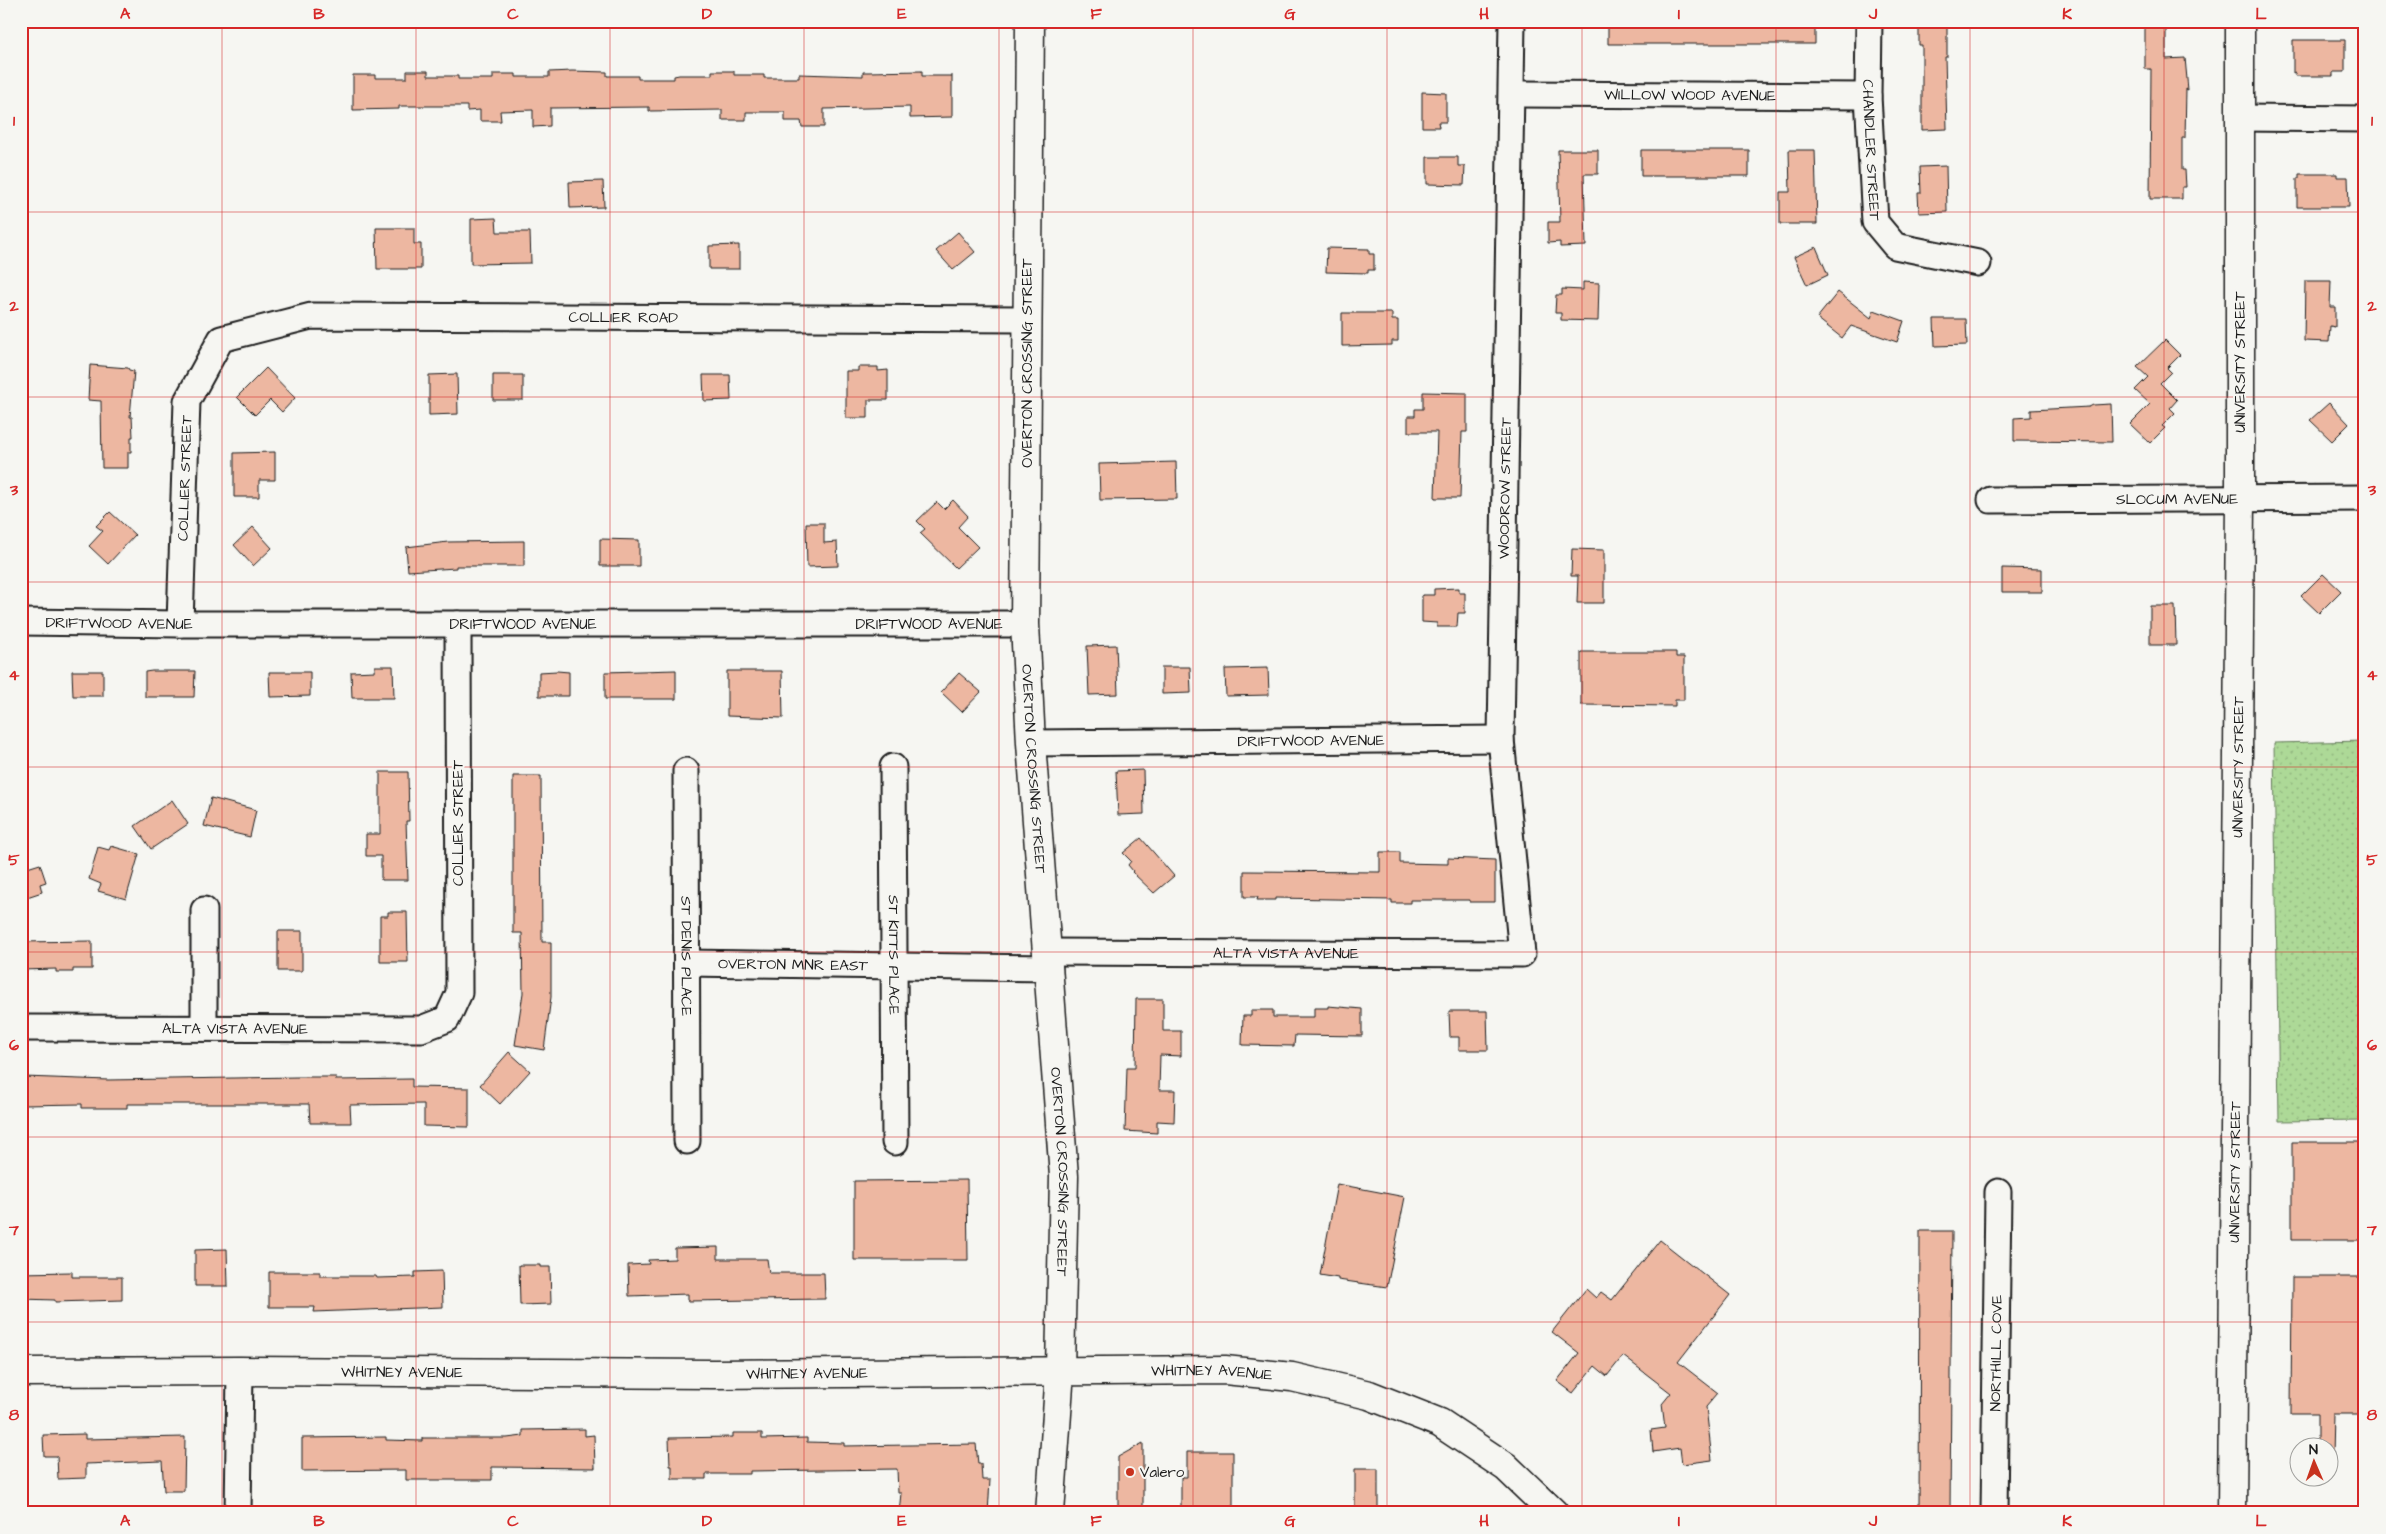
<svg xmlns="http://www.w3.org/2000/svg" width="2386" height="1534" font-family="'Architects Daughter',sans-serif">
<defs>
<pattern id="park-dots" width="8" height="8" patternUnits="userSpaceOnUse" patternTransform="scale(1.25)"><rect width="8" height="8" fill="#add997"/><path d="M2 2h.1M6 6h.1" fill="none" stroke="#94ba82" stroke-width="1.8" stroke-linecap="round"/></pattern>
</defs>
<rect width="100%" height="100%" fill="#f6f6f2"/>
<filter id="ink" filterUnits="userSpaceOnUse"><feTurbulence type="fractalNoise" baseFrequency=".02" numOctaves="2"/><feDisplacementMap in="SourceGraphic" scale="10" xChannelSelector="R" yChannelSelector="G"/><feConvolveMatrix kernelMatrix="1 2 1 2 8 2 1 2 1" color-interpolation-filters="sRGB"/></filter>
<g filter="url(#ink)">
<!-- park -->
<path fill="url(#park-dots)" stroke="#647a5a" d="M2365,741V1120L2279,1121L2274,743Z"/>
<!-- building -->
<path fill="#edb7a1" stroke="#1c1c1c" d="M1608,21H1815V44H1608Z
M1922,21H1947V57H1945L1947,129L1922,130V45H1919V26H1922Z
M2145,21H2166V59L2185,58L2188,90L2186,89L2185,138H2182V170H2185L2186,187H2182V199H2150L2151,69H2145Z
M2293,40H2345V72H2333V76H2295V72L2293,73Z
M407,71H428V76H458V79H493V74H516V77H549V72L572,71L607,72V76H638V79H674V76L679,75H712V71H734V75H764V78H799V74L863,76V72H868L922,71V76H952V117L910,118V107L824,109V127H802L801,121H785V112H746V120H722V110L649,111V107L550,108V126L533,127V110L500,111L501,121H480V110L467,111V106H399V109L353,110V75H375V78H407Z
M1422,92L1446,93V122H1438L1439,127H1422Z
M1558,150H1598V174H1584L1586,246L1560,247V242L1548,243V222H1560Z
M1641,150H1749V176H1641Z
M1789,150H1815L1817,224H1780V192H1790Z
M1427,157H1458V166H1465L1464,185L1427,184Z
M1946,166L1947,212L1919,213L1918,193H1921L1920,167Z
M2299,174H2337V177H2348L2349,207H2297V178H2299Z
M603,181L604,207L570,208L569,182Z
M496,218L497,232H530L531,263L471,264V219Z
M376,228H414V244H421V269H377Z
M958,232L975,252L953,270L936,251Z
M739,245V269H709V246Z
M1816,247L1828,275L1807,285L1794,257Z
M1327,248L1369,249V254H1374V270H1368V273L1326,272Z
M2305,281H2331L2330,307H2335V327L2330,326L2329,342L2304,341Z
M1583,282L1599,283L1598,321L1561,320V313H1555L1556,295H1562V289L1583,290Z
M1838,292L1871,318L1874,310L1904,321L1897,342L1851,326L1842,338L1817,318Z
M1342,313H1392V320H1398V341H1392V345L1342,346Z
M1934,319H1966L1967,345L1935,346Z
M2165,340L2180,355L2167,368L2171,372L2160,383L2177,400L2170,408L2175,413L2162,426L2165,428L2150,443L2130,424L2150,404L2135,390L2148,377L2137,367Z
M90,365L128,368L129,370L134,371L130,417H132L133,437H131V452H128V468H102L101,401L88,400Z
M858,367H878V371L888,370V400H868V418H846V371H858Z
M266,368L295,398L282,412L270,400L255,415L237,397Z
M457,374L458,414L429,415V375Z
M493,375H523V400H493Z
M703,375H730L731,400L704,401Z
M1423,392L1467,393V432H1462L1460,498H1435L1437,432H1408V416H1415V409H1423Z
M2329,403L2349,424L2332,441L2310,420Z
M2111,404L2112,442L2014,441V418L2031,417V410L2089,407L2093,405Z
M275,452V480H259V497H234V453Z
M1176,462L1177,499L1100,500L1099,464Z
M953,500L968,516L958,527L978,547L956,568L920,533L925,529L917,521L937,502L944,509Z
M110,512L135,535L108,564L89,546L103,531L96,526Z
M806,523H824V543L837,542L838,566L807,567Z
M253,527L272,548L253,566L234,545Z
M600,539L639,540V566H600Z
M524,541V566H456V568L408,571L406,547L448,542Z
M1572,549L1604,550V603H1577L1578,576H1571Z
M2002,568L2042,569V592H2002Z
M2323,574L2341,591L2319,613L2301,596Z
M1459,588V593H1465V613H1458L1457,627H1437V623L1422,622V595H1434V589Z
M2150,606H2175L2176,645H2150Z
M1116,645L1118,694L1089,695L1087,646Z
M1581,652H1676V657H1684V700H1675V706L1581,705Z
M375,666H393L394,698H352L351,672L375,671Z
M1162,667H1190L1191,693L1162,694Z
M1268,668L1269,695L1226,696L1225,669Z
M676,670V699H605V672Z
M72,671H103V696H73Z
M152,671H195L194,697H145V672Z
M557,671L569,672V696H539V672Z
M727,671H782L783,718L727,716Z
M269,672H310V696L270,697Z
M959,673L981,692L962,712L941,692Z
M1143,770L1144,814L1118,815L1116,771Z
M380,772H408L409,821H406L408,880H381V856H366V834H380Z
M513,776H541L542,942H551V997L544,1050L515,1045L523,993L522,933H513Z
M211,798L256,810L250,837L204,826Z
M172,800L188,824L151,849L135,826Z
M1141,838L1174,876L1154,893L1132,872L1133,871L1128,865L1131,861L1123,853Z
M111,846L139,854L126,899L98,891L101,884L89,879L98,847L109,850Z
M1380,852H1400V863L1448,864V858L1495,860V902H1470V900H1410V903H1392V900L1275,898V900H1257L1258,897H1244V871L1380,872Z
M40,864L46,882L40,884L42,892L21,899V870Z
M388,912H407L408,962H380V916H388Z
M278,931H302V971H278Z
M92,941V969H73V972H56V969L21,970V942Z
M1136,999H1163V1031H1181V1056L1160,1055L1159,1090H1175L1174,1122L1157,1121V1133L1125,1131L1127,1068H1135Z
M1328,1006L1362,1009V1036L1295,1035L1294,1046L1242,1045L1243,1016H1251V1010H1273V1017H1314V1008H1328Z
M1449,1011H1487L1488,1050H1459V1037H1450Z
M509,1052L530,1071L500,1104L480,1085Z
M24,1077L108,1080L298,1077H336V1080L412,1079V1087L469,1088V1127L424,1126V1104L350,1105L351,1123H310L309,1104H127V1108H82V1104L24,1105Z
M2292,1142H2365V1240H2292Z
M967,1180L968,1260H854V1181Z
M1337,1184L1405,1197L1387,1287L1338,1280V1278L1320,1275Z
M1920,1231H1952L1950,1513H1919Z
M1660,1240L1730,1295L1678,1362L1718,1393L1706,1407L1712,1460L1682,1464L1680,1448L1653,1452L1651,1430L1665,1428L1662,1404L1671,1393L1623,1356L1607,1376L1595,1366L1573,1393L1557,1381L1579,1353L1552,1332L1586,1289L1596,1298L1601,1292L1612,1300Z
M718,1247V1259H767L769,1273H824L825,1299L688,1301V1294L629,1296L628,1265L649,1264L648,1260L675,1259V1248Z
M227,1249L228,1286H195V1250Z
M519,1265H540V1267H550L551,1304L520,1305Z
M442,1271L443,1307L314,1312L315,1307H269V1272H320V1276H376L377,1278L415,1277V1272Z
M72,1272V1277H122V1300L55,1302V1300L21,1299V1273Z
M2292,1277H2365V1414H2333L2332,1457H2328V1446H2317V1414H2291Z
M585,1429V1436L594,1435L595,1468L492,1467V1480H406V1470L302,1471V1438L386,1437V1440L422,1441V1438H507L523,1436V1430Z
M733,1433H762V1439L807,1438V1442L844,1443V1446L976,1444L978,1464H981L982,1480H990L988,1513H899L901,1493H898L897,1469L750,1471V1474H706V1479H672V1466H670L669,1438L733,1437Z
M85,1434V1439L185,1437L184,1491H164L162,1461L86,1464V1478L58,1479L57,1456H44L43,1435Z
M1143,1443V1513H1118V1457Z
M1187,1452H1233V1513H1181V1477H1187Z
M1355,1469H1378V1513H1355Z"/>
<g fill="none" stroke-linecap="round" stroke-linejoin="round">
<defs>
<g id="minor">
<path id="s1" d="M1869,21L1868,96L1875,222L1895,246L1978,263"/>
<path id="s2" d="M1512,94L1868,96"/>
<path d="M2240,118L2365,119"/>
<path id="s3" d="M1991,500L2365,498"/>
<path id="s4" d="M21,622L180,624H1025"/>
<path id="s5" d="M180,624L187,401L221,339L311,316L1028,319"/>
<path id="s6" d="M1031,743L1501,739"/>
<path id="s7" d="M893,767L895,1142"/>
<path id="s8" d="M686,771L687,1141"/>
<path d="M204,910V1028"/>
<path id="s9" d="M1048,952L1522,954L1501,739L1512,21"/>
<path id="s10" d="M687,963L1049,968"/>
<path id="s11" d="M21,1028L421,1029L447,1019L459,993L458,624"/>
<path d="M238,1513L240,1371"/>
<path id="s12" d="M1994,1513L1998,1192"/>
</g>
<g id="tertiary">
<path id="s13" d="M2232,1513L2240,498V21"/>
</g>
<g id="secondary">
<path id="s14" d="M1030,21L1025,624L1031,743L1064,1176L1060,1371L1050,1513"/>
<path id="s15" d="M21,1372L240,1371L714,1374L1225,1370L1292,1377L1369,1395L1440,1423L1506,1467L1554,1513"/>
</g>
</defs>
<!-- minor casing -->
<use href="#minor" stroke="#1c1c1c" stroke-width="29"/>
<!-- tertiary casing -->
<use href="#tertiary" stroke="#1c1c1c" stroke-width="31"/>
<!-- secondary casing -->
<use href="#secondary" stroke="#1c1c1c" stroke-width="31"/>
<!-- minor -->
<use href="#minor" stroke="#f6f6f2" stroke-width="25"/>
<!-- tertiary -->
<use href="#tertiary" stroke="#f6f6f2" stroke-width="28"/>
<!-- secondary -->
<use href="#secondary" stroke="#f6f6f2" stroke-width="28"/>
</g>
</g>
<!-- grid -->
<path fill="none" stroke="#d62828" stroke-width="1" stroke-opacity="0.55" d="M222,21V1513M416,21V1513M610,21V1513M804,21V1513M999,21V1513M1193,21V1513M1387,21V1513M1582,21V1513M1776,21V1513M1970,21V1513M2164,21V1513M21,212H2365M21,397H2365M21,582H2365M21,767H2365M21,952H2365M21,1137H2365M21,1322H2365"/>
<!-- markers -->
<circle fill="#c8321e" stroke="#f6f6f2" stroke-width="2" cx="1130" cy="1472" r="5"/>
<g text-anchor="middle" dominant-baseline="central" stroke-width="4" stroke-linejoin="round" paint-order="stroke">
<!-- street labels -->
<g font-size="15" fill="#1c1c1c" stroke="#f6f6f2">
<text stroke="none"><textPath href="#s2" startOffset="178">WILLOW WOOD AVENUE</textPath></text>
<text stroke="none"><textPath href="#s1" startOffset="129">CHANDLER STREET</textPath></text>
<text stroke="none"><textPath href="#s5" startOffset="699">COLLIER ROAD</textPath></text>
<text transform="translate(2240 362) rotate(-90)">UNIVERSITY STREET</text>
<text transform="translate(1027 363) rotate(-90)">OVERTON CROSSING STREET</text>
<text stroke="none"><textPath href="#s5" startOffset="146">COLLIER STREET</textPath></text>
<text stroke="none"><textPath href="#s9" startOffset="941">WOODROW STREET</textPath></text>
<text stroke="none"><textPath href="#s3" startOffset="186">SLOCUM AVENUE</textPath></text>
<text stroke="none"><textPath href="#s4" startOffset="98">DRIFTWOOD AVENUE</textPath></text>
<text stroke="none"><textPath href="#s4" startOffset="502">DRIFTWOOD AVENUE</textPath></text>
<text stroke="none"><textPath href="#s4" startOffset="908">DRIFTWOOD AVENUE</textPath></text>
<text stroke="none"><textPath href="#s6" startOffset="280">DRIFTWOOD AVENUE</textPath></text>
<text stroke="none"><textPath href="#s13" startOffset="746">UNIVERSITY STREET</textPath></text>
<text stroke="none"><textPath href="#s14" startOffset="748">OVERTON CROSSING STREET</textPath></text>
<text transform="translate(458 823) rotate(-90)">COLLIER STREET</text>
<text stroke="none"><textPath href="#s9" startOffset="238">ALTA VISTA AVENUE</textPath></text>
<text stroke="none"><textPath href="#s7" startOffset="188">ST KITTS PLACE</textPath></text>
<text stroke="none"><textPath href="#s8" startOffset="185">ST DENIS PLACE</textPath></text>
<text stroke="none"><textPath href="#s10" startOffset="106">OVERTON MNR EAST</textPath></text>
<text stroke="none"><textPath href="#s11" startOffset="214">ALTA VISTA AVENUE</textPath></text>
<text stroke="none"><textPath href="#s14" startOffset="1152">OVERTON CROSSING STREET</textPath></text>
<text stroke="none"><textPath href="#s13" startOffset="341">UNIVERSITY STREET</textPath></text>
<text stroke="none"><textPath href="#s12" startOffset="160">NORTHILL COVE</textPath></text>
<text stroke="none"><textPath href="#s15" startOffset="381">WHITNEY AVENUE</textPath></text>
<text stroke="none"><textPath href="#s15" startOffset="786">WHITNEY AVENUE</textPath></text>
<text stroke="none"><textPath href="#s15" startOffset="1191">WHITNEY AVENUE</textPath></text>
</g>
<!-- poi labels -->
<g font-size="15" fill="#1c1c1c" stroke="#f6f6f2" text-anchor="start">
<text x="1140" y="1472">Valero</text>
</g>
</g>
<!-- margin -->
<rect width="2386" height="1534" fill="none" stroke="#f6f6f2" stroke-width="55"/>
<!-- north arrow -->
<g transform="translate(2314 1462) rotate(358)"><circle r="24" fill="#f6f6f2" stroke="#9f9f9c"/>
<path d="M0-4L9 19L0 12L-9 19Z" fill="#c8321e"/>
<text y="-8" font-size="14" font-weight="bold" text-anchor="middle" fill="#1c1c1c">N</text>
</g>
<rect x="28" y="28" width="2330" height="1478" fill="none" stroke="#d62828" stroke-width="2"/>
<g font-size="16" text-anchor="middle" font-weight="bold" fill="#d62828">
<text x="125" y="19">A</text>
<text x="319" y="19">B</text>
<text x="513" y="19">C</text>
<text x="707" y="19">D</text>
<text x="902" y="19">E</text>
<text x="1096" y="19">F</text>
<text x="1290" y="19">G</text>
<text x="1484" y="19">H</text>
<text x="1679" y="19">I</text>
<text x="1873" y="19">J</text>
<text x="2067" y="19">K</text>
<text x="2261" y="19">L</text>
<text x="14" y="126">1</text>
<text x="2372" y="126">1</text>
<text x="14" y="311">2</text>
<text x="2372" y="311">2</text>
<text x="14" y="495">3</text>
<text x="2372" y="495">3</text>
<text x="14" y="680">4</text>
<text x="2372" y="680">4</text>
<text x="14" y="865">5</text>
<text x="2372" y="865">5</text>
<text x="14" y="1050">6</text>
<text x="2372" y="1050">6</text>
<text x="14" y="1235">7</text>
<text x="2372" y="1235">7</text>
<text x="14" y="1420">8</text>
<text x="2372" y="1420">8</text>
<text x="125" y="1526">A</text>
<text x="319" y="1526">B</text>
<text x="513" y="1526">C</text>
<text x="707" y="1526">D</text>
<text x="902" y="1526">E</text>
<text x="1096" y="1526">F</text>
<text x="1290" y="1526">G</text>
<text x="1484" y="1526">H</text>
<text x="1679" y="1526">I</text>
<text x="1873" y="1526">J</text>
<text x="2067" y="1526">K</text>
<text x="2261" y="1526">L</text>
</g>
</svg>
